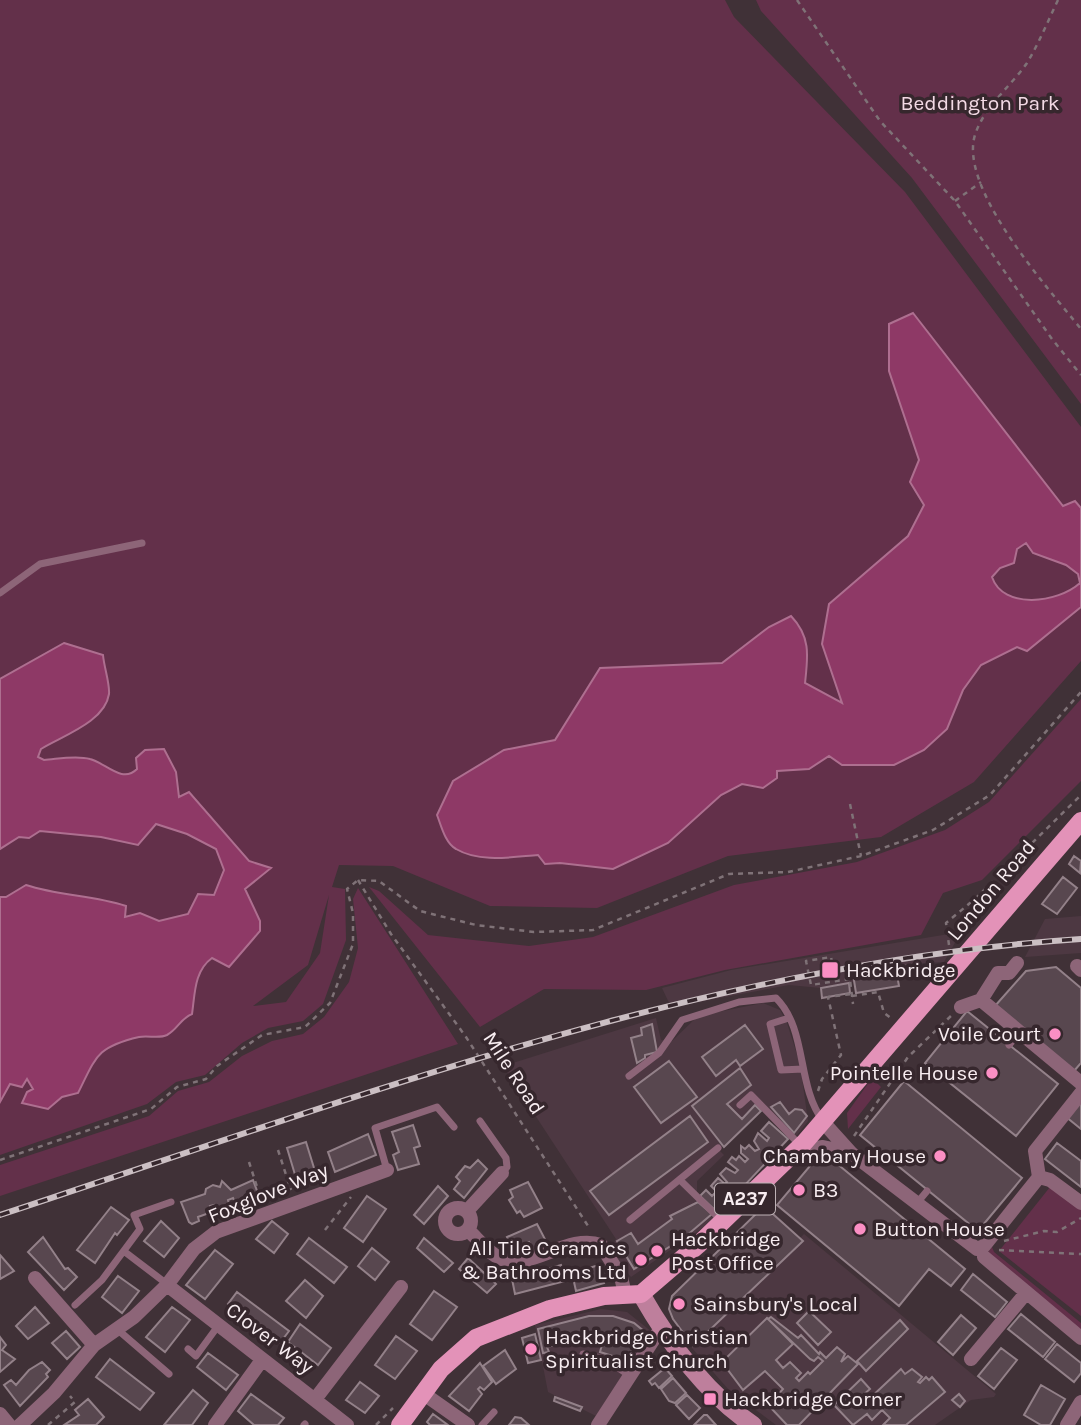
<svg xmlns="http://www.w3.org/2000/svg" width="1081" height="1425" font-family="Karla,sans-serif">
<rect width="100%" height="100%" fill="#403137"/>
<!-- built -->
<path fill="#4d3842" d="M1081,916V953L1025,957L1045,919Z
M961,932L944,962L911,964L849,983L850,993L822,998L821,988L789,985L671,1007L662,988L731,970Z
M763,1003L780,1010L787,1023L800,1064L808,1121L795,1138L765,1108L719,1150L724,1155L697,1181V1194L717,1218L631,1277L609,1252L616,1239L503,1066L656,1018L661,1040L672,1041L698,1016Z
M804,1234L996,1394L994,1397L971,1400L935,1425H776L729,1390L692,1348Z
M601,1309L627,1312L652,1332L596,1416L548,1392L535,1325Z"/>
<!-- green -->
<path fill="#63304a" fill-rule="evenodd" d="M0,0H725L734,17L905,192L1081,427V661L974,782L881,837L728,856L597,908L490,906L393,866L339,865L332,887L345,889L346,940L323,1004L303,1021L268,1028L242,1043L205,1075L176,1082L147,1104L0,1155ZM329,895L320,953L286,1002L253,1006L308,965Z
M756,0H1081V404L912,178L761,11Z
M1081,699V781L982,880L943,893L921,935L725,970L646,990L544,989L480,1027L369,887L379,891L428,935L529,946L593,937L734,885L857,862L945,830L989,802Z
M358,888L458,1044L0,1196V1165L149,1116L178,1091L209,1082L242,1056L272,1041L303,1034L324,1017L349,982L358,948L353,899Z
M872,1078L881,1087L848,1129L847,1113Z
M1050,1187L1081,1208V1316L999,1251Z
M992,1247L994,1252L1081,1323V1330L986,1255Z"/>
<!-- water -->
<path fill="#8e3966" stroke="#ae6f90" stroke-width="2" fill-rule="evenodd" d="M913,313L1063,506L1075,501L1081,508V607L1027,651L1017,647L981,665L963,690L947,729L924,750L894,765H842L829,756L809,769L777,771V778L763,788L742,784L721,795L668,843L613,869L560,863L545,864L538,855C512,857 480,863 456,849C445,843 441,825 437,815L453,781L504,750L555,740L600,668L722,663L769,627L791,616C811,637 808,656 805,683L842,703L822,644L829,604L908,536L924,505L910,482L919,460L889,371V324ZM1026,543L1033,553L1066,565L1078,574L1080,583C1058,603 1003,610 992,577L1000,568L1014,563L1017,549Z
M64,643L103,655C104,667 110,684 109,694C105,722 62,736 41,749L38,757L44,760C58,759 76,755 90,759C106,763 122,784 137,769L136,758L145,750L164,749L176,772L179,797L189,792L249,861L271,868L245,889L260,921V931L229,967L212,958C194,971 195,994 192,1014C180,1019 178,1029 167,1035C159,1039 148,1035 139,1037C96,1047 96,1057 78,1093L62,1097L48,1109L22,1103L27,1092L33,1089L27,1079L22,1087L10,1084L0,1102V897H6L26,885C59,896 93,895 126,906L125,917L140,913L159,921L188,914L198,894L214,895L224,870L216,849L187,834L156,824L138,845L101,837L40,831L29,838L19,837L0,849V679Z"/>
<!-- building -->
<path fill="#58474f" stroke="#938189" stroke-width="2" d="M1074,856L1081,861L1080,873L1069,864Z
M1063,877L1077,888L1057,914L1042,904Z
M911,965L912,973L897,975L899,986L856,993L853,974Z
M1056,967L1081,988V1063L1074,1071L995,1006L1026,971Z
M849,983L850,993L822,998L821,988Z
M967,1011L1058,1084L1016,1136L925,1063Z
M652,1024L657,1052L645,1055V1058L637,1063L631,1038L642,1035L641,1028Z
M745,1025L763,1049L740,1066L736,1060L716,1076L702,1057Z
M669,1061L697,1097L661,1123L634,1087Z
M740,1068L751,1085L727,1104L742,1119L755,1105L761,1111L724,1147L692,1106Z
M904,1081L1022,1178L978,1231L860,1135Z
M1081,1096V1129L1065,1116Z
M780,1102L789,1114L795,1109L802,1110L807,1116L794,1133L771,1107Z
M690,1116L708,1142L609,1215L590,1191Z
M769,1122L788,1139L728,1203L711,1186L718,1178L725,1184L727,1182L720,1174L726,1168L735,1173L738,1170L728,1162L732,1157L736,1160L739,1156L745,1162L748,1159L741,1153V1146L745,1149L749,1145L755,1151L759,1149L754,1141L758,1133L767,1141L769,1138L761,1131Z
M413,1125L420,1146L414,1148L419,1164L398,1170L393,1155L399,1152L392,1132Z
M368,1134L376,1155L335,1172L328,1152Z
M306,1142L318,1181L299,1188L287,1148Z
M1057,1143L1081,1161V1187L1045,1159Z
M830,1158L965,1269L951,1286L929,1269L899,1306L777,1205L815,1160Z
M478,1160L487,1169L464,1198L454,1189L460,1181L456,1177L465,1166L470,1168Z
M253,1180L260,1199L237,1207L233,1198L228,1200L229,1204L215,1209L214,1205L210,1206L212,1212L198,1217L199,1221L192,1224L189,1222L181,1202L205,1194L206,1189L213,1185L220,1187L222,1181L231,1190Z
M528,1182L542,1208L524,1217L520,1211L517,1213L509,1200L513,1197L510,1190Z
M438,1186L448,1196L424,1224L414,1215Z
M706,1190L712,1196L715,1193L726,1204L718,1213L700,1196Z
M367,1196L386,1209L363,1242L344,1228Z
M698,1202L712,1214L685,1237L634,1269L617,1241L631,1233L638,1244L672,1219L670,1216Z
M764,1206L803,1241L693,1346L673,1319L669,1309L672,1296Z
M111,1207L129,1220L117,1235L115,1233L95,1263L77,1250Z
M161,1221L179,1238L164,1257L144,1241Z
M272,1221L288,1234L274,1253L256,1239Z
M537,1224L548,1245L535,1252L529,1242L514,1250L507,1237Z
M43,1237L65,1269L68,1268L77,1277L64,1290L28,1252Z
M309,1238L347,1267L334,1283L297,1254Z
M424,1238L453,1263L444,1272L417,1248Z
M372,1248L389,1262L375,1280L358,1266Z
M215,1250L233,1264L205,1299L186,1285Z
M0,1255L14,1271L0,1279Z
M468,1258L496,1284L487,1293L459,1269Z
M561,1265L565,1281L515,1294L512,1279Z
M599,1265L604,1283L576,1291L572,1273Z
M973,1274L1007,1302L995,1317L961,1290Z
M118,1276L139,1291L122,1313L102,1297Z
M305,1280L323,1296L306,1318L286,1301Z
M434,1291L457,1307L432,1340L410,1324Z
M237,1292L289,1331L280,1343L246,1322L228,1304Z
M35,1307L49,1323L28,1339L16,1326Z
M172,1307L190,1320L165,1352L146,1337Z
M809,1311L831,1332L818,1345L797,1323Z
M1021,1314L1055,1342L1043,1357L1008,1329Z
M961,1315L976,1328L953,1355L938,1342Z
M589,1316H613L634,1323L645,1332L625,1360L600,1352L603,1341L567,1342L547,1347L549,1352L543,1353L538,1329Z
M771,1317L798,1338L801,1335L819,1354L820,1352L826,1358L837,1347L845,1354L841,1362L848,1356L858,1364L799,1425H787L771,1408L778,1402L775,1398L783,1389L765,1371L743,1390L722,1362L767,1318L793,1344L776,1360L783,1368L790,1362L801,1373L796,1378L799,1381L808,1372L810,1374L823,1361L818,1357L814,1361L810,1359L768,1319Z
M900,1320L908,1329L866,1371L857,1361Z
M300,1324L331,1348L318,1365L288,1342Z
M66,1331L80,1347L67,1359L52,1343Z
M535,1334L541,1360L528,1363L522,1338Z
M396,1336L417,1351L395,1379L375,1365Z
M0,1337L6,1345L2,1350L15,1359L0,1372Z
M1057,1344L1081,1363V1373L1074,1382L1045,1359Z
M1001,1348L1017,1360L994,1389L978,1376Z
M505,1350L516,1369L496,1384L483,1366Z
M208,1353L238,1375L226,1390L197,1367Z
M110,1359L154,1393L140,1410L96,1377Z
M42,1362L50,1370L46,1374L48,1377L20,1406L4,1385L11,1380L16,1385L29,1370Z
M480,1363L492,1382L484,1390L480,1387L478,1389L482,1394L469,1411L449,1396Z
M665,1368L672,1376L659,1388L655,1383L652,1385L649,1381Z
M901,1369L905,1374L912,1369L922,1377L918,1382L920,1383L926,1377L929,1380L932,1377L945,1392L906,1425H883L890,1418L882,1410L872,1420L867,1414L853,1425L834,1405L861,1379L870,1389L862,1396L867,1401Z
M673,1378L686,1393L675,1403L669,1401L661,1389Z
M360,1382L379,1396L365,1413L346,1400Z
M1041,1385L1065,1399L1050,1425H1041L1024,1415Z
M193,1390L208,1403L192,1425H164Z
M251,1394L284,1418L278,1425H254L238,1411Z
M959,1394L965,1401L960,1407L952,1400Z
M687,1395L700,1408L689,1419L676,1405Z
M555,1397L582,1407L580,1411L554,1401Z
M88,1399L104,1417L96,1425H64L79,1415L75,1410Z
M433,1414L448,1425H430L427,1422Z
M704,1415H707L716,1425H694Z
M515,1417L521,1418L529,1425H509Z"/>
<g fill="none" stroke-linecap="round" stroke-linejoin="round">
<!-- path -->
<path stroke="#7f7277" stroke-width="2.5" stroke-dasharray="5 5" stroke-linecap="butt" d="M797,0L880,121L955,201L1052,339L1081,375
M1058,0C1048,21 1039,43 1027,63C1011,86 986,105 976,132C955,185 1048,288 1081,329
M955,201L981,182
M850,804L861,856
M358,880L391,934L466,1037L590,1229
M949,945L946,923L976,898L1081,795
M832,963L831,957L806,961L811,985L850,979
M849,972L853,1004
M852,996L878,992L884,1013L892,1019
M818,1091L822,1079L841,1055L828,997L852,994
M854,1136L908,1057L953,1014
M278,1150L291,1190
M0,1160L151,1109L177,1087L206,1079L217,1066L262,1035L305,1027L330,1003L353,944V913L347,889L358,880L379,881L420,911L476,925L534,932L593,930L729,874L788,872L861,856L933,830L990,795L1081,692
M249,1162L262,1202
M325,1230L351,1197
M1004,1241L1044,1231L1057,1232L1081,1218
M999,1250L1081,1254
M48,1425L75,1402L70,1396
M376,1425L393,1408"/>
<!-- lane -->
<path stroke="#8d6578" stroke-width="7" d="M0,593L40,564L142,543
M789,1018L770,1024L781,1070L803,1069
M1009,1045L1020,1032
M629,1076L659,1053L682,1020L739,1002L776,998C808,1030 796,1085 823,1121
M740,1105L751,1095L801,1146
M480,1121L506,1158L507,1167L502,1173
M387,1170L375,1128L437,1107L454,1127
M680,1180L722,1221
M917,1203L927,1191
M630,1220L718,1148
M125,1252L167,1284
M75,1305L102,1280L140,1229L134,1215L171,1202
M118,1330L169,1374
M188,1349L196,1356L218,1326
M583,1354L605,1359L629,1375
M304,1425L305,1424
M482,1425L494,1412"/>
<!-- street -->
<path stroke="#8d6578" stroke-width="14" d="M1017,963L1009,973H998L981,1000L1081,1083
M1077,966L1081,970
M961,1007L981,1000
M823,1122L851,1153L977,1249L984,1246L1039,1177L1035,1151L1081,1093
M794,1152L823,1147L851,1153
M1039,1177L1050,1180L1081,1203
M445 1221a13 13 0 1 1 26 0a13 13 0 1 1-26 0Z
M467,1211L502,1173
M468,1230C478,1239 489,1254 502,1259C531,1271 568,1233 601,1245L621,1277L625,1294
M984,1257L1081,1338
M35,1278L94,1345
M167,1285L347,1425
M971,1359L1026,1293
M424,1394L468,1425
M316,1398L401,1287
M0,1414L9,1425
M20,1425L54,1393L94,1345L134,1317L167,1285L194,1249L216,1232L387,1170
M215,1425L262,1360
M598,1425L661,1328
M1067,1425L1081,1402"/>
<!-- secondary -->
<path stroke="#be7f9c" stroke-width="18" d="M641,1294C669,1343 705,1393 753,1425"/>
<!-- primary -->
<path stroke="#e392b8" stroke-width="18" d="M400,1425L441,1369L476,1338L550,1309L604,1296L641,1294L698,1245L804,1143L1081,821"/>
<defs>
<path id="rail" d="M0,1215C352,1099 708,963 1081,939"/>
</defs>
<!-- rail casing -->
<use href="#rail" stroke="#cbbfc3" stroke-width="6"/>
<!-- rail -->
<use href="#rail" stroke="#36272d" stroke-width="3.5" stroke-dasharray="10" stroke-linecap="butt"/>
</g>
<!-- markers -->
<g fill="#fb8fc4" stroke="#36272d" stroke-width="2.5">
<rect x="821" y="961" width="18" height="18" rx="3.5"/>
<circle cx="1055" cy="1034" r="7"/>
<circle cx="992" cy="1073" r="7"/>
<circle cx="940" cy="1156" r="7"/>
<circle cx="799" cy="1190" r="7"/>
<circle cx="860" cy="1229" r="7"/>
<circle cx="657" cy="1251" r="7"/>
<circle cx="641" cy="1260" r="7"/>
<circle cx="679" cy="1304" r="7"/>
<circle cx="531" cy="1349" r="7"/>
<rect x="703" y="1392" width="14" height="14" rx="3.5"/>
</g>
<g text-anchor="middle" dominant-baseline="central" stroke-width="7" stroke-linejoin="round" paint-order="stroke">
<!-- shield labels -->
<rect fill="#36272d" stroke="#beb2b6" stroke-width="2" x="715" y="1183.5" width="60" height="31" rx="5"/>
<g font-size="19" font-weight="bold" fill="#f8edf1">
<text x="745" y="1199">A237</text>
</g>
<!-- park labels -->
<g font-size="21" fill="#f3dae5" stroke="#36272d">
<text x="980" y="103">Beddington Park</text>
</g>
<!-- street labels -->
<g font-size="21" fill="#f8edf1" stroke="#36272d">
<text transform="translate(991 890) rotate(-50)">London Road</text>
<text transform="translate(514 1073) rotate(57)">Mile Road</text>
<text transform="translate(268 1193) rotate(-22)">Foxglove Way</text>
<text transform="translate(270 1338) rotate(37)">Clover Way</text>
</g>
<!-- poi labels -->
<g font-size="21" fill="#f8edf1" stroke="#36272d" text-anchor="start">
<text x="846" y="970">Hackbridge</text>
<text x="1041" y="1034" text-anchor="end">Voile Court</text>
<text x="978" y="1073" text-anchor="end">Pointelle House</text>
<text x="926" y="1156" text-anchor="end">Chambary House</text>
<text x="813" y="1190">B3</text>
<text x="874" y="1229">Button House</text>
<text x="671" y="1239">Hackbridge<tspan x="671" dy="24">Post Office</tspan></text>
<text x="627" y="1248" text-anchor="end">All Tile Ceramics<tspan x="627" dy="24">&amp; Bathrooms Ltd</tspan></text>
<text x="693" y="1304">Sainsbury's Local</text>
<text x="545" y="1337">Hackbridge Christian<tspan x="545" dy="24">Spiritualist Church</tspan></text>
<text x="724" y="1399">Hackbridge Corner</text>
</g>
</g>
</svg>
